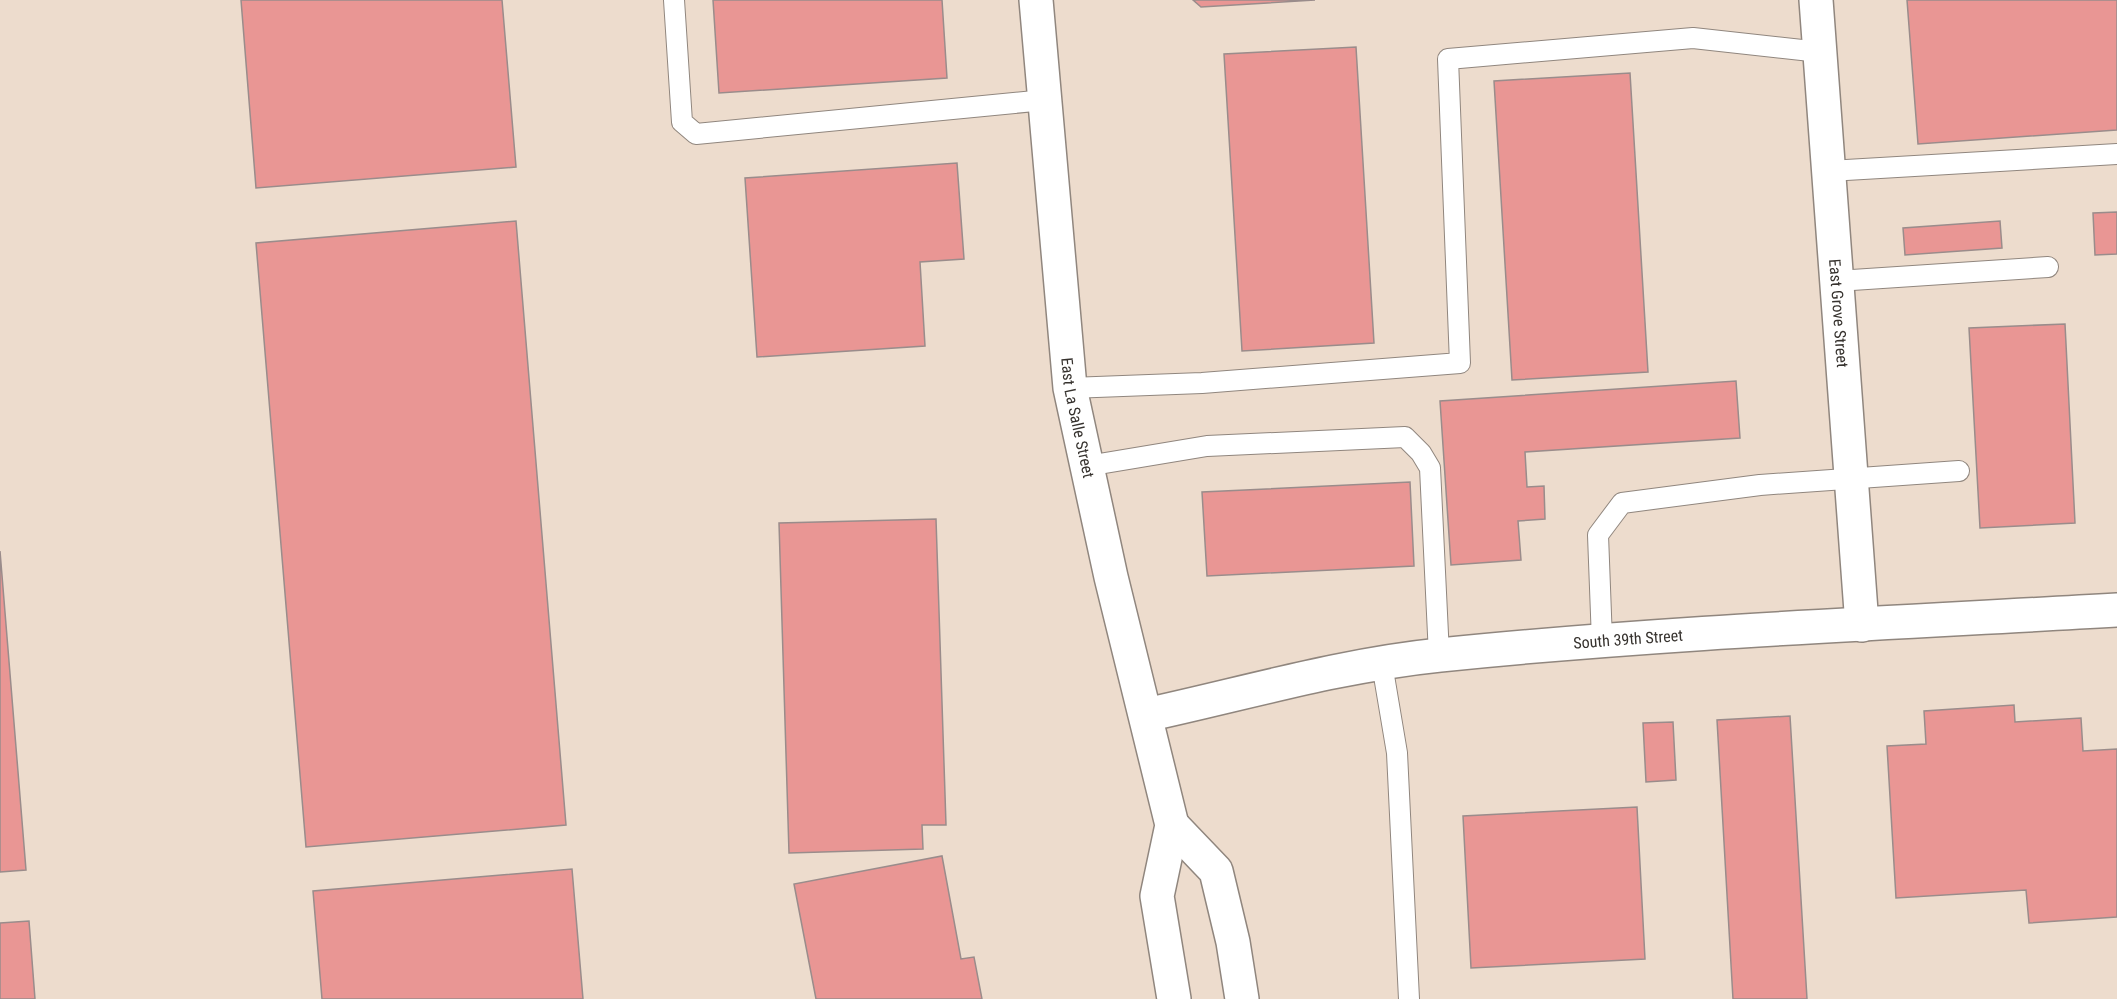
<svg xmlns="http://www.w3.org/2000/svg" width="2117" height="999" font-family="'Roboto Condensed',sans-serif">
<rect width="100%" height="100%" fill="#f5e9e0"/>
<!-- built -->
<path fill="#eddccd" d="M0,0H2117V999H0Z"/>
<!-- building -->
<path fill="#e99694" stroke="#9a8c8b" stroke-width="1.5" d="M241,0H502L516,167L256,188Z
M713,0H942L947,78L719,93Z
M1193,0H1315L1201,7Z
M1907,0H2117V130L1918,144Z
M1356,47L1374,343L1242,351L1224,54Z
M1630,73L1648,372L1512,380L1494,81Z
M957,163L964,259L920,262L925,346L757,357L745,178Z
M2117,212V254L2095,255L2093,213Z
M516,221L566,825L306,847L256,243Z
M2000,221L2002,248L1905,255L1903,228Z
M2065,324L2075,523L1980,528L1969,328Z
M1736,381L1740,438L1525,452L1527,487L1544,486L1545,519L1518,521L1521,560L1451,565L1440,401Z
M1410,482L1414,566L1207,576L1202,492Z
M936,519L946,825H922L923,849L789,853L779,523Z
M0,551L26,870L0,872Z
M2014,705L2015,722L2081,718L2083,751L2117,749V917L2029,923L2026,890L1896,898L1887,746L1926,744L1924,711Z
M1790,716L1807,999H1733L1717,720Z
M1673,722L1676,780L1646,782L1643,723Z
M1637,807L1645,959L1471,968L1463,816Z
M942,856L961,959L974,957L982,999H816L794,884Z
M572,869L583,999H322L313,891Z
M29,921L35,999H0V923Z"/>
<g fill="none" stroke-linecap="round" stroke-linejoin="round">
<defs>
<path id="lane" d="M674,0L682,122L696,134L1045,100
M1829,171L2117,154
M1837,281L2048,267
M1070,388L1202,383L1460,363L1448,59L1693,38L1820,52
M1087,466L1207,446L1405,437L1421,453L1430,468L1439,655
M1602,641L1598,535L1622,503L1760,485L1959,471
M1382,664L1397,753L1409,999"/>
<g id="street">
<path id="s1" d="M1036,0L1070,388L1111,577L1172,825L1157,896L1174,999"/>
<path id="s2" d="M1816,0L1862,625"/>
<path id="s3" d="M1146,715C1243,694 1341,665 1440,655C1665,632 1891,623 2117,610"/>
<path d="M1172,825L1216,871L1233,942L1242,999"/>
</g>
</defs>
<!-- lane casing -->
<use href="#lane" stroke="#90867e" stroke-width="22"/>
<!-- street casing -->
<use href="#street" stroke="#90867e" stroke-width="36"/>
<!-- lane -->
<use href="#lane" stroke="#fff" stroke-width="20"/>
<!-- street -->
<use href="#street" stroke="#fff" stroke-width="33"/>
</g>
<g text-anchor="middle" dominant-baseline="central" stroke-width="5" stroke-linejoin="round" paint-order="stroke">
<!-- street labels -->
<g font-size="16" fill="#36322e" stroke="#fff">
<text stroke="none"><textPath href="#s2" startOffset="314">East Grove Street</textPath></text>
<text stroke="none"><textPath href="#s1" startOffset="420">East La Salle Street</textPath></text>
<text stroke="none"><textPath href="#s3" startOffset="489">South 39th Street</textPath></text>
</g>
</g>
</svg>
